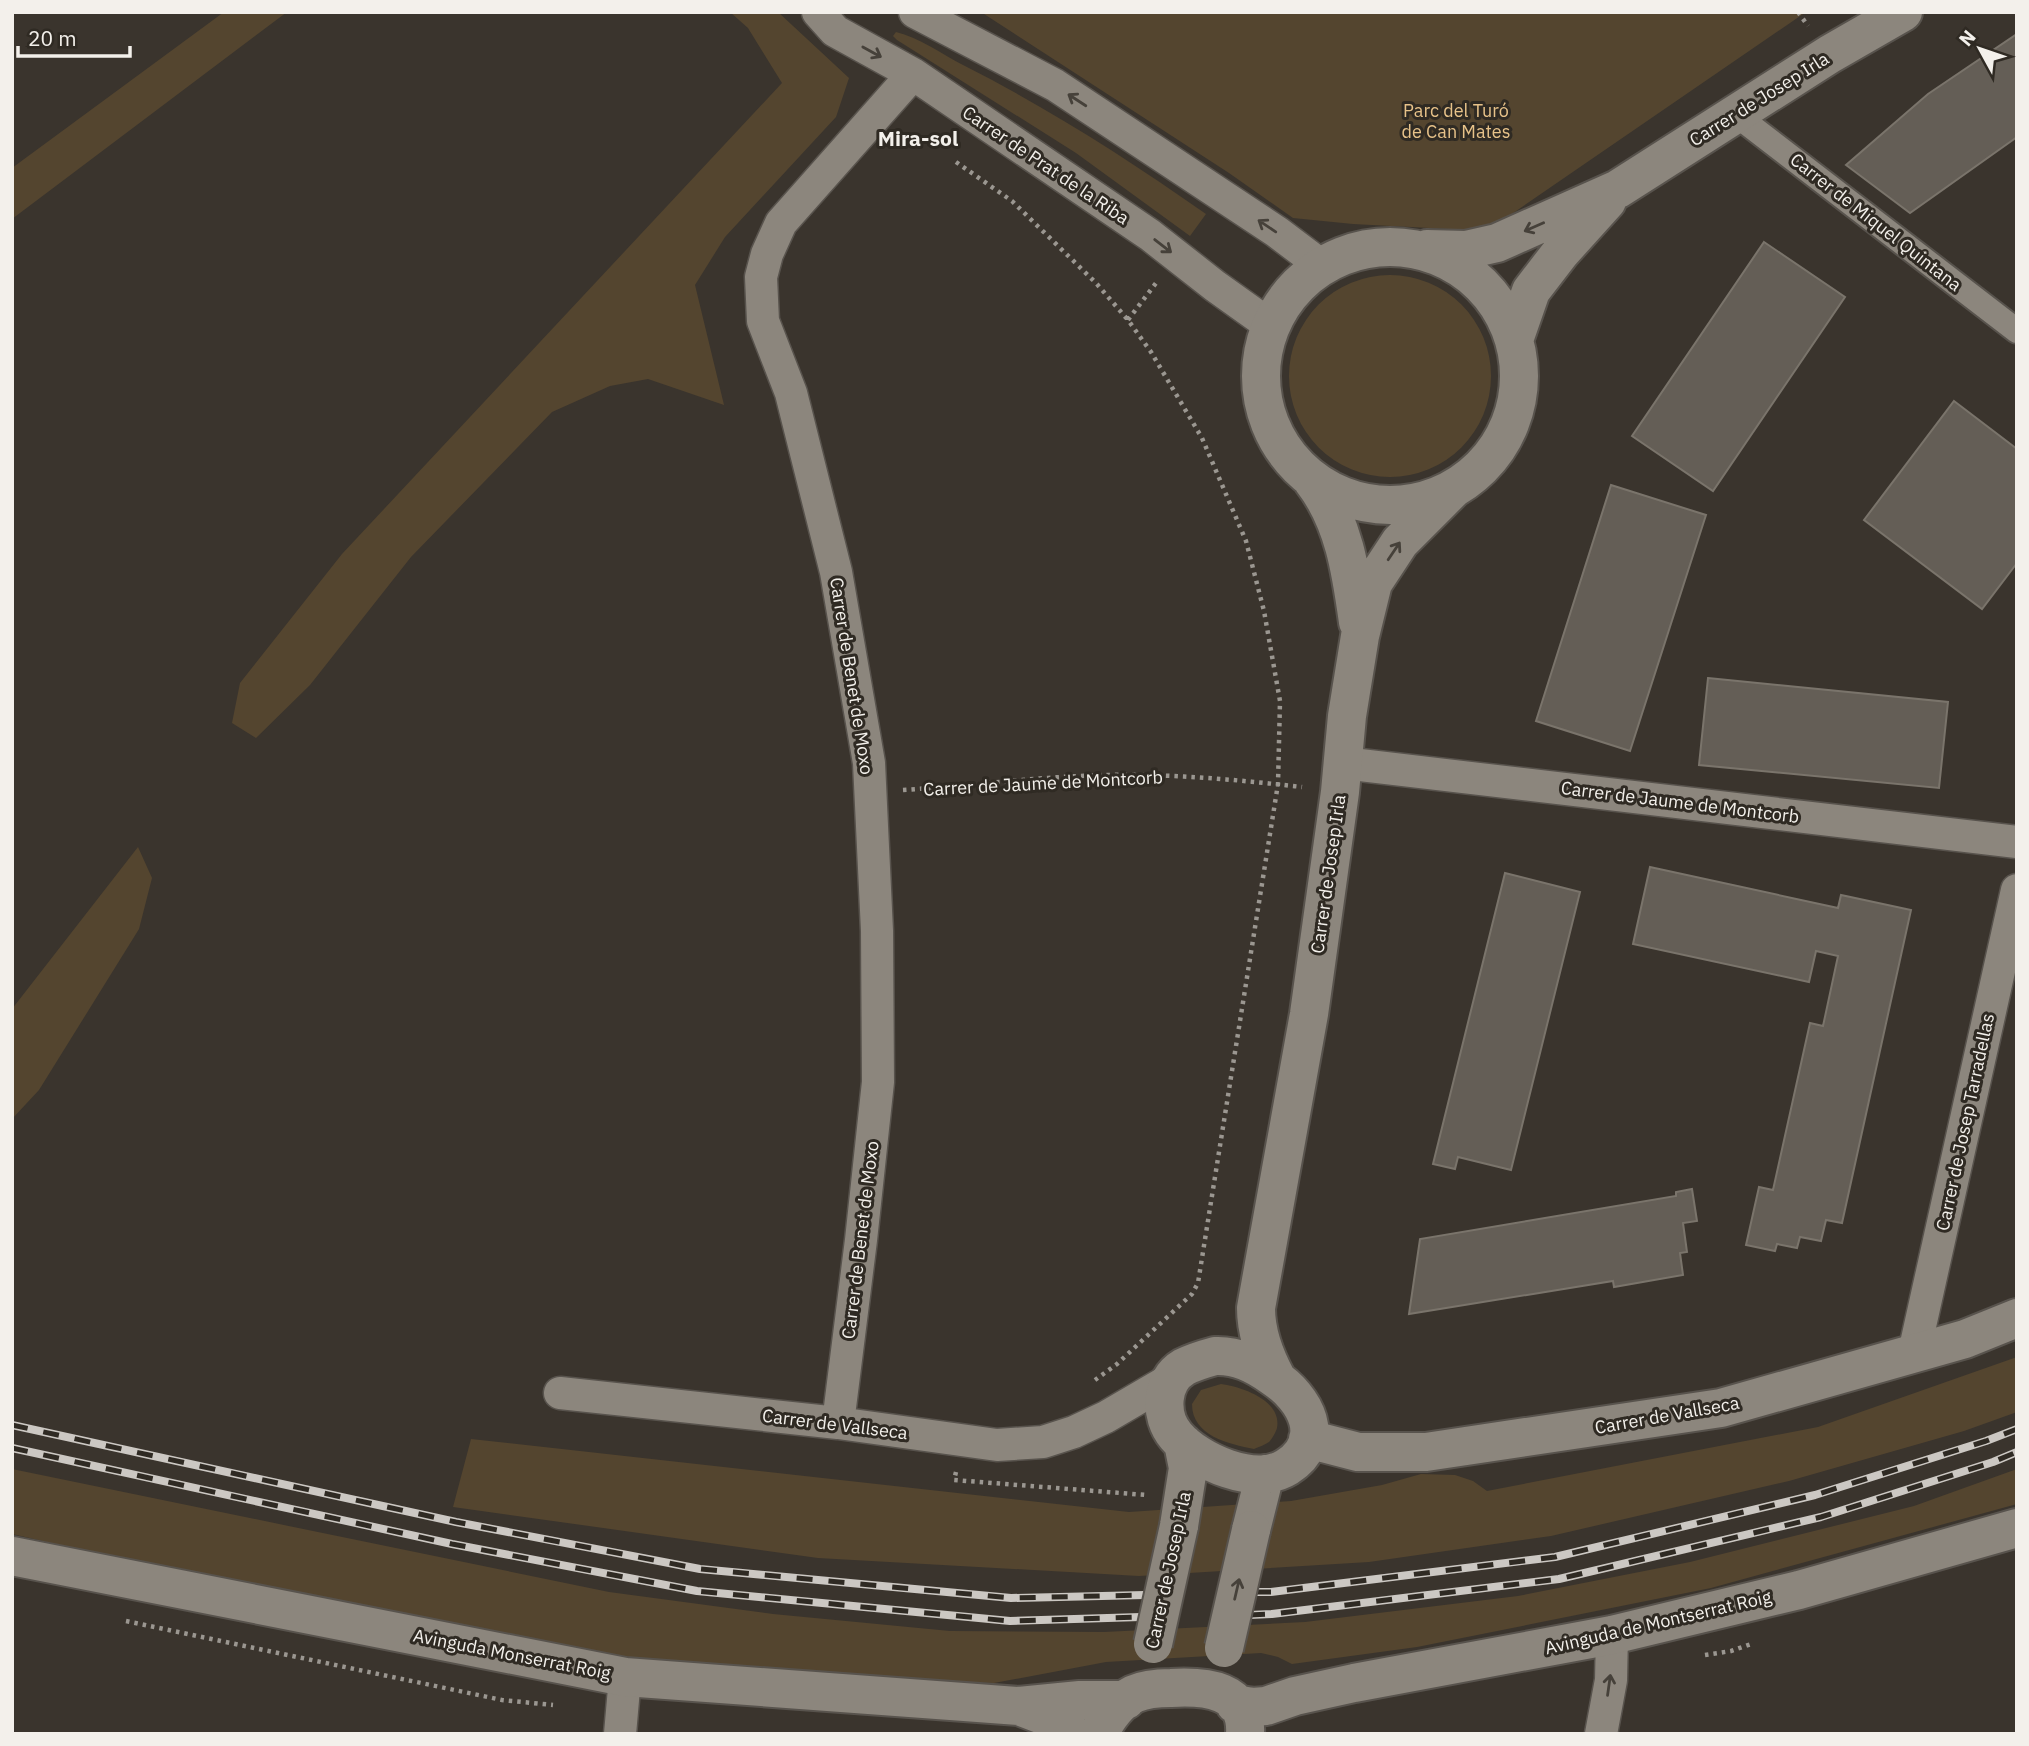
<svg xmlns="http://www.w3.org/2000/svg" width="2029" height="1746" font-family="'IBM Plex Sans',sans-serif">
<rect width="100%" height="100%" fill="#3a342d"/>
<!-- green -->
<path fill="#54452f" d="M224,12H287L12,219V168Z
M730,12H778L849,78L836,117L725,237L695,285L724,405L648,379L610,386L552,412L411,557L310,685L256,738L232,723L240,683L342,554L782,83L748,28Z
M981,12H1806L1487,231L1353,224L1293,218L1229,173Z
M896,32C918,37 942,54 963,65C1048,108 1128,159 1206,214L1190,236L1076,153L897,40L893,36Z
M1289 376a101 101 0 1 1 202 0a101 101 0 1 1-202 0Z
M138,847L152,878L139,929L39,1090L12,1119V1009Z
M2017,1357V1412L1964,1431L1789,1481L1551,1536L1369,1562L1139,1576L818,1558L453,1507L471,1439L1129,1512L1291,1501L1382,1485L1421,1474L1455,1475L1473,1481L1487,1491L1818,1427Z
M1221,1384C1242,1387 1282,1400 1277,1428C1276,1432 1272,1439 1269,1442C1265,1445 1258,1447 1254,1449C1229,1444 1192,1436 1192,1404L1201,1390Z
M12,1469L609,1592L773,1614L950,1631L1104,1632L1305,1622L1518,1596L1690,1562L1914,1506L2017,1469V1504L1711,1588L1417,1647L1292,1664L1278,1657L1261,1653L1106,1662L994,1683L749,1676L406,1624L12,1534Z"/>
<!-- building -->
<path fill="#645e56" stroke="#7a746b" stroke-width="2" d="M2017,34V137L1910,213L1846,165L1928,94Z
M1764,242L1845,297L1713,491L1632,436Z
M1954,401L2017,449V563L1982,609L1864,520Z
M1611,485L1706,515L1630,751L1536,721Z
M1708,678L1948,702L1939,788L1699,765Z
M1650,867L1838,908L1841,895L1911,910L1842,1223L1826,1220L1821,1241L1800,1237L1797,1248L1777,1244L1775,1251L1746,1245L1759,1187L1773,1190L1810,1023L1823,1026L1838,956L1816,951L1809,982L1633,944Z
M1505,873L1580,892L1511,1170L1458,1157L1455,1169L1433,1164Z
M1692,1189L1697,1221L1683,1223L1687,1252L1680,1253L1683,1275L1614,1287L1613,1281L1409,1314L1420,1239L1676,1196V1192Z"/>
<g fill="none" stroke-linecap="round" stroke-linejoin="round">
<defs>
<path id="pedestrian" d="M1735,114L2017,331"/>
<path id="minor" d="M818,12L835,31L913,74L1150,235L1215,286L1271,326
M915,12L1055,85L1277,232L1322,266
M1343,763L2017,842
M1914,1353L2017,890
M560,1393L838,1423L997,1445L1043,1442L1074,1432L1106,1417L1171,1379
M838,1423L861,1240L878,1082L877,931L869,763L836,572L791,393L763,321L761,277L767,254L781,223L913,74
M620,1734L625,1677
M1601,1734L1611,1680L1612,1635"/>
<path id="tertiary" d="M1261 376a129 129 0 1 1 258 0a129 129 0 1 1-258 0Z
M1427,249L1466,250L1497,243L1618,189L1830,54L1903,12
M1514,340L1531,291L1561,252L1607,201
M1312,480C1344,521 1351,572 1358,622
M1215,1356C1237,1355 1255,1364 1273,1377C1305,1398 1329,1440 1287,1467C1255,1487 1198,1462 1176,1436C1159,1416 1160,1381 1184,1367C1194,1362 1204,1359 1215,1356Z
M1277,1379C1265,1357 1256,1333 1256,1308L1309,1014L1340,792L1347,716L1360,636L1373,583L1400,542L1454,488
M1308,1439L1358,1452H1426L1721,1408L1965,1339L2017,1318
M1179,1526L1188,1468L1183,1443
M1251,1530L1265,1474
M12,1556L625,1677L1019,1706L1080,1700H1126
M1235,1704L1252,1707L1266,1706L1295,1696L1354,1683L1612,1635L1799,1590L2017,1528
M1019,1706L1045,1716L1073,1734
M1099,1734C1107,1718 1118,1702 1134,1694C1145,1689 1159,1688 1171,1688C1205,1686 1248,1689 1245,1734"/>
</defs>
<!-- pedestrian casing -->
<use href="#pedestrian" stroke="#58534d" stroke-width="28"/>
<!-- minor casing -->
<use href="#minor" stroke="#58534d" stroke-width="35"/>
<!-- tertiary casing -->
<use href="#tertiary" stroke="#58534d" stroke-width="42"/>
<!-- path -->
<path stroke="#9b9791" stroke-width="4.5" stroke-dasharray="3.5 5" stroke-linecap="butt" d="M1798,12L1808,26
M956,162L1012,201L1096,283L1128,320L1151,352L1202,438L1246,541L1264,611L1280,701L1278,784L1198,1283L1192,1294L1117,1364L1095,1380
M1128,320L1156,283
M903,790C982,785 1063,773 1143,775C1196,776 1249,781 1302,787
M956,1472L954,1480L1146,1495
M126,1621L502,1700L553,1705
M1705,1655L1731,1651L1754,1643"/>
<!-- pedestrian -->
<use href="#pedestrian" stroke="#8c867d" stroke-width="24"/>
<!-- minor -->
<use href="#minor" stroke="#8c867d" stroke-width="32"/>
<!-- tertiary -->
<use href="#tertiary" stroke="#8c867d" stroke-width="38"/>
<defs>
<path id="rail" d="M12,1425L456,1522L700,1569L1011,1598L1145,1595
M12,1448L452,1544L697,1591L1010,1621L1141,1617
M1255,1592H1271L1555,1557L1815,1495L1986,1441L2017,1429
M1249,1615L1272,1614L1559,1579L1821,1517L1993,1462L2017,1452"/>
</defs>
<!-- rail casing -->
<use href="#rail" stroke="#ccc8c3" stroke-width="8"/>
<!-- rail -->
<use href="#rail" stroke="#2f2a23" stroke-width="5" stroke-dasharray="16" stroke-linecap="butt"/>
<defs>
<path id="tertiary-bridge" d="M1153,1644L1179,1526
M1224,1648L1251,1530"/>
</defs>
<!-- tertiary-bridge casing -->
<use href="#tertiary-bridge" stroke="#58534d" stroke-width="42" stroke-linecap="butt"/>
<!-- tertiary-bridge -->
<use href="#tertiary-bridge" stroke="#8c867d" stroke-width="38"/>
</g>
<!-- one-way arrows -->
<defs><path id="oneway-shaft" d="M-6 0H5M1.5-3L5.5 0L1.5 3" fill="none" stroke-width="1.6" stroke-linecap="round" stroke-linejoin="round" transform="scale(1.75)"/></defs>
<g stroke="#46413a">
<use href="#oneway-shaft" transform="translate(872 52) rotate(29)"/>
<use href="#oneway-shaft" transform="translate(1077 100) rotate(-147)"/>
<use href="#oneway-shaft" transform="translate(1267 226) rotate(-146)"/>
<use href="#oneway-shaft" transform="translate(1534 227) rotate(156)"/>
<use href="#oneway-shaft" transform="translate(1163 246) rotate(38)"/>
<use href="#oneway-shaft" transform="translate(1394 551) rotate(-56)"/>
<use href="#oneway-shaft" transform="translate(1237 1589) rotate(-77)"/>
<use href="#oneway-shaft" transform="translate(1609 1685) rotate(-82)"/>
</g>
<g text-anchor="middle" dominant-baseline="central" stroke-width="6" stroke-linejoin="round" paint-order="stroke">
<!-- street labels -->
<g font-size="18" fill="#f3f0eb" stroke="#2f2a23">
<text transform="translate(1759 99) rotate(-32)">Carrer de Josep Irla</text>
<text transform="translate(1046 165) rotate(34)">Carrer de Prat de la Riba</text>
<text transform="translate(1876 222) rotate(38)">Carrer de Miquel Quintana</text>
<text transform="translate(852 676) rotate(81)">Carrer de Benet de Moxo</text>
<text transform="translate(1043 783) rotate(-3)">Carrer de Jaume de Montcorb</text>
<text transform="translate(1680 802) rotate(7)">Carrer de Jaume de Montcorb</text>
<text transform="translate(1328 874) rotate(-82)">Carrer de Josep Irla</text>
<text transform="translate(1965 1122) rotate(-78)">Carrer de Josep Tarradellas</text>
<text transform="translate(860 1240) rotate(-83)">Carrer de Benet de Moxo</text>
<text transform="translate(1667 1415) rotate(-10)">Carrer de Vallseca</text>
<text transform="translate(835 1424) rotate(7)">Carrer de Vallseca</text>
<text transform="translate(1168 1570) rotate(-78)">Carrer de Josep Irla</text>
<text transform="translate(1658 1622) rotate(-13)">Avinguda de Montserrat Roig</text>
<text transform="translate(512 1654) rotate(11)">Avinguda Monserrat Roig</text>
</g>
<!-- park labels -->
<g font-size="18" fill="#e7c289" stroke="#2f2a23">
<text x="1456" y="110">Parc del Turó<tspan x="1456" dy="21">de Can Mates</tspan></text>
</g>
<!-- quarter labels -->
<g font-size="21" font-weight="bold" fill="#f3f0eb" stroke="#2f2a23">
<text x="918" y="138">Mira-sol</text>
</g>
</g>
<!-- border -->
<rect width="2029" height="1746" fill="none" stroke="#f3f0eb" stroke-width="28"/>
<!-- north arrow -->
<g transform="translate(1980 49) rotate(310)" stroke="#2f2a23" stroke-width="5" paint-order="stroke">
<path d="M0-5L12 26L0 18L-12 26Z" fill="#f3f0eb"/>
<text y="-10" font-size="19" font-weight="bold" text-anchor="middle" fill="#f3f0eb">N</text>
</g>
<!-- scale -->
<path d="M18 46v10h112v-10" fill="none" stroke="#f3f0eb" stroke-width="3.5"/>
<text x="28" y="46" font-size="21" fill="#f3f0eb" stroke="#2f2a23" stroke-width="5" paint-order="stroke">20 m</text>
</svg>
